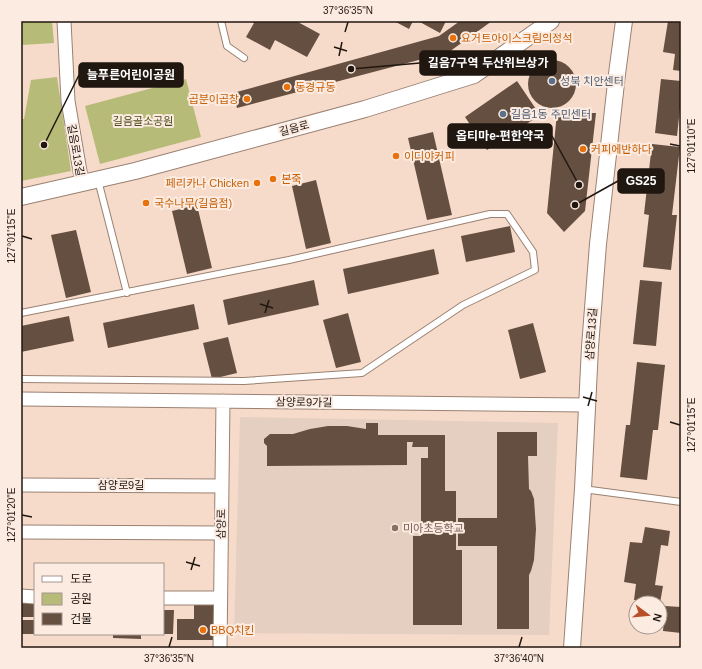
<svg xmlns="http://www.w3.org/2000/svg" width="702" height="669" font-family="Arial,'Noto Sans KR',sans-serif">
<rect width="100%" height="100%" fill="#f7dbca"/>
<!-- education -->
<path fill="#e4cfc1" d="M240,417L558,423L549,635L234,633Z"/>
<!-- green -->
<path fill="#b7bb78" d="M22,21H52L54,43L22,45Z
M57,77L71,171L21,181V119H24L31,80Z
M186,79L201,137L100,164L85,106Z"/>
<!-- building -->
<path fill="#654f40" d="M251,21H296L320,34L307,57L275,40L270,50L246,37L254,23Z
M394,21H413L409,29Z
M418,21H446L440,33Z
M460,21H492L449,52L237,108L233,93L439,36Z
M668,21H681V71L673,70L675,54L663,52Z
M528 84a24 24 0 1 1 48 0a24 24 0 1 1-48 0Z
M661,79L681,81V99L677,136L655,133Z
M517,81L540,115L487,150L465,117Z
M557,113H596L585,211L564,232L547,213Z
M433,132L452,215L427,220L408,138Z
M652,144L680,147L672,215H677L671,270L643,267L649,215L644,214Z
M316,180L331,243L306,249L292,186Z
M197,205L212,268L187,274L172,211Z
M510,226L515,252L466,262L461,236Z
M76,230L91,292L66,298L51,235Z
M434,249L439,274L348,294L343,269Z
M314,280L319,305L228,325L223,300Z
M640,280L662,282L656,346L633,344Z
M194,304L199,329L108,348L103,323Z
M348,313L361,362L336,368L323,320Z
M69,316L74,341L21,352V326Z
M533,323L546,372L520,379L508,330Z
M228,337L237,373L212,379L203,343Z
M637,362L665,365L658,430H653L647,480L620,477L626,425H630Z
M366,423H378V435H445V491H456V550H462V625H413V536H421V458H428V447H412L413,442H407V465L267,466V446L264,443V439L270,434H293L310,429L328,426H347L366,429Z
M497,432H537V456H528L529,489L531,491L534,499L536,529L534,560L531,571L529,575V629H497V546H458V518H497Z
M645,527L670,531L668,546L661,545L655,585L663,586L660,603L634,600L636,584L624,582L630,542L642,543Z
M21,598H35V617H21Z
M194,603H215L214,640H177V619H194Z
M665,606L681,607V633L663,631Z
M163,610H174L173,634H163Z
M21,620H35V634H21Z
M113,634H141V639L113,638Z"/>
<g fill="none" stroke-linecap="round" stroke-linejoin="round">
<defs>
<path id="service" d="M221,21L227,46L244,58
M98,180L127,293
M21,313L289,260L490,214H507L533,252L535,270L463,305L362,373L244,381L21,379
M583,489L681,502"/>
<path id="minor" d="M64,21L68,101L82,183
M21,399L587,405
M21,485L222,486
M21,532L221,533
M21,596L35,597
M163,598H220
M220,648L223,401"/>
<path id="tertiary" d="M21,197L135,171L365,109L474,75L551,21
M572,648L583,489L590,347L598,244L617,74L624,21"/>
</defs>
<!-- service casing -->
<use href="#service" stroke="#9a8172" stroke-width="8"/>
<!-- minor casing -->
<use href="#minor" stroke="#9a8172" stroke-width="15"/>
<!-- tertiary casing -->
<use href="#tertiary" stroke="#9a8172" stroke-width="18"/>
<!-- service -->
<use href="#service" stroke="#fff" stroke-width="6"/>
<!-- minor -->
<use href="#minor" stroke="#fff" stroke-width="13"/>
<!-- tertiary -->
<use href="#tertiary" stroke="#fff" stroke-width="16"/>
</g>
<!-- ticks -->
<path fill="none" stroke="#201711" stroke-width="1.5" d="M345,32L348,22M334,47L347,51M339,56L342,42M670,144L680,146M22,236L32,239M260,304L273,308M265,313L269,300M583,397L597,401M588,406L592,392M670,422L680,425M22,515L32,517M186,562L200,566M191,570L195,557M169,647L172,637M519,647L522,637"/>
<!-- markers -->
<g fill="#e8710a" stroke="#fcebe1" stroke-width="1.5">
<circle cx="453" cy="38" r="4"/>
<circle cx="287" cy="87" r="4"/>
<circle cx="247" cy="99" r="4"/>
<circle cx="583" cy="149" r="4"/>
<circle cx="396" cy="156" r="4"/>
<circle cx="273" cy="179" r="4"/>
<circle cx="257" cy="183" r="4"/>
<circle cx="146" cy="203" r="4"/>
<circle cx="203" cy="630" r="4"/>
</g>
<g fill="#5c6f8a" stroke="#fcebe1" stroke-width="1.5">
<circle cx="552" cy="81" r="4"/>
<circle cx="503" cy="114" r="4"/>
</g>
<circle fill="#8d6e63" stroke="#fcebe1" stroke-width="1.5" cx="395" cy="528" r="4"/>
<g text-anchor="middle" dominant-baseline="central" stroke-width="4" stroke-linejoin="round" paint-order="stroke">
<!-- food labels -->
<g font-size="11" fill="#c56008" stroke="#fcebe1" text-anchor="start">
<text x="461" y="38">요거트아이스크림의정석</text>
<text x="295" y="87">동경규동</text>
<text x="239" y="99" text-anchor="end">곱분이곱창</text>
<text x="591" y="149">커피에반하다</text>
<text x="404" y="156">이디야커피</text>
<text x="281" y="179">본죽</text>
<text x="249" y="183" text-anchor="end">페리카나 Chicken</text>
<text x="154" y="203">국수나무(길음점)</text>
<text x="211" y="630">BBQ치킨</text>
</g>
<!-- service labels -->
<g font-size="11" fill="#4e5e75" stroke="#fcebe1" text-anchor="start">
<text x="560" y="81">성북 치안센터</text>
<text x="511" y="114">길음1동 주민센터</text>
</g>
<!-- park labels -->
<g font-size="11" fill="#4b4d1a" stroke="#fcebe1">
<text x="143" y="121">길음골소공원</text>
</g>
<!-- street labels -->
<g font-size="11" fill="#201711" stroke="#fcebe1">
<text transform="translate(294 128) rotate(-15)">길음로</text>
<text transform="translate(76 150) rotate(80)">길음로13길</text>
<text transform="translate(591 334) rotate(-86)">삼양로13길</text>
<text transform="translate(304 402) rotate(1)">삼양로9가길</text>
<text x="121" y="485">삼양로9길</text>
<text transform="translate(221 524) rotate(-89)">삼양로</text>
</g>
<!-- education labels -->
<g font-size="11" fill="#785e54" stroke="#fcebe1" text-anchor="start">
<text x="403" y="528">미아초등학교</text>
</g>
</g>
<!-- callouts -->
<path fill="none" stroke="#201711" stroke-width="1.5" d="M351 69L420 63M44 145L79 75M579 185L552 136M575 205L618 181"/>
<g fill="#201711" stroke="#fcebe1" stroke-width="1.5">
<circle cx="351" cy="69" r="4"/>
<circle cx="44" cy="145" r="4"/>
<circle cx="579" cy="185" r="4"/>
<circle cx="575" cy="205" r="4"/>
</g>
<g fill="#201711" stroke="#201711" stroke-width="1.5">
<rect x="420" y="51" width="136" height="24" rx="4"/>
<rect x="79" y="63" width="104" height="24" rx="4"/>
<rect x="448" y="124" width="104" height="24" rx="4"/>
<rect x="618" y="169" width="46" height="24" rx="4"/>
</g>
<g font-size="12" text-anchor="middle" font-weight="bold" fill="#fff">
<text x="488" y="67">길음7구역 두산위브상가</text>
<text x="131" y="79">늘푸른어린이공원</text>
<text x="500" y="140">옵티마e-편한약국</text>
<text x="641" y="185">GS25</text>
</g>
<!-- border -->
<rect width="702" height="669" fill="none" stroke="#fcebe1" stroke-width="44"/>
<!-- legend -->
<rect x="34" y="563" width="130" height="72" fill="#fcebe1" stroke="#a4968e"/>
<rect x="42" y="576" width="20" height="6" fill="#ffffff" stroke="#a4968e"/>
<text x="70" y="583" font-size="12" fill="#201711">도로</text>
<rect x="42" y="593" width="20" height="12" fill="#b7bb78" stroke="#a4968e"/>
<text x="70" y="603" font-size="12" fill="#201711">공원</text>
<rect x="42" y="613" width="20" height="12" fill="#654f40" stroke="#a4968e"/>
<text x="70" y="623" font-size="12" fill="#201711">건물</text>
<!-- north arrow -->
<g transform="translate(648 615) rotate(106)"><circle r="19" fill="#fcebe1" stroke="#a4968e"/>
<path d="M0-3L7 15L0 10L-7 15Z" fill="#b75028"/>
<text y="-6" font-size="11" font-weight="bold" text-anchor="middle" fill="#201711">N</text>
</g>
<rect x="22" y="22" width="658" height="625" fill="none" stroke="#201711" stroke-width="1.5"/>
<g font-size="10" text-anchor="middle" fill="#201711">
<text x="348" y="14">37°36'35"N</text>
<text transform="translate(691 146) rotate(-90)" y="4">127°01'10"E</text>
<text transform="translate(11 236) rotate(-90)" y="4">127°01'15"E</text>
<text transform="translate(691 425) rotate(-90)" y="4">127°01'15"E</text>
<text transform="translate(11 515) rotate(-90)" y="4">127°01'20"E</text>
<text x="169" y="662">37°36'35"N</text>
<text x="519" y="662">37°36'40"N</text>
</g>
</svg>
